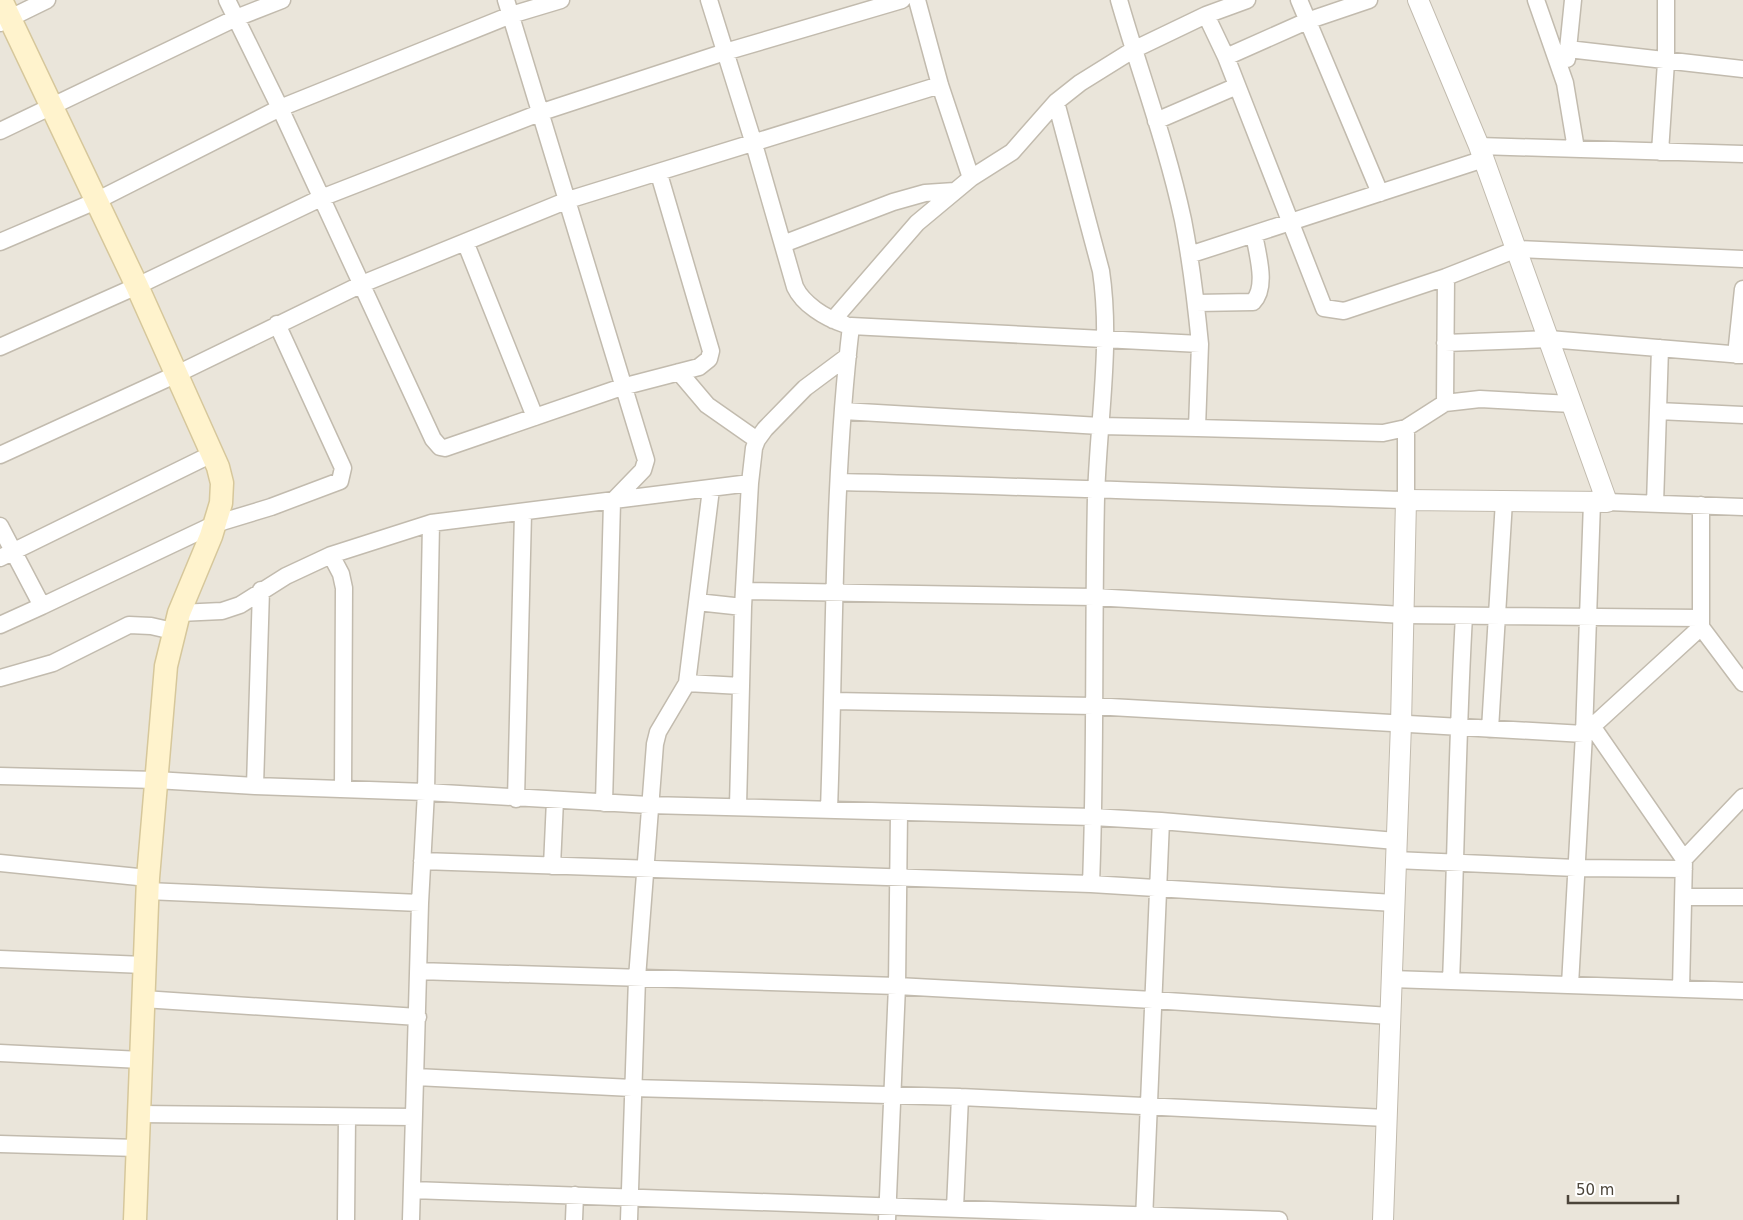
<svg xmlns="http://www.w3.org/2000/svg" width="1743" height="1220" font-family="'DejaVu Sans',sans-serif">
<rect width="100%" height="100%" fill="#f6f3ec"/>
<!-- residential -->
<path fill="#eae5da" d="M0,0H1743V1220H0Z"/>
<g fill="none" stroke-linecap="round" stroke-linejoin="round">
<defs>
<path id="minor" d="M227,0L280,108L433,439L440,447L445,448L622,387L699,367L709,359L711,351L659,174
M506,0L646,460L643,470L612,502L604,803
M709,0L754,144L795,287C803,304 825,318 844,324
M917,0L940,85L971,178
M1119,0C1140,73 1167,145 1183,220C1191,261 1196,303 1200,344
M1299,0L1380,193
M1536,0L1565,83L1576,149
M1206,15L1226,57L1324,308L1344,311L1446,277L1517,249L1743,259
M0,23L47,0
M1568,49L1743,69
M1226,57L1307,21L1369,0
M1567,59L1573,0
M1056,102L1101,271C1112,345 1098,423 1096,498C1093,627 1096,756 1091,884
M1156,121L1237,86
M0,131L236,18L282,0
M1479,146L1743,154
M1660,152L1666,62V0
M0,242L96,201L280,108L511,15L561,0
M466,244L535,417
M783,244L893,202L925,193L955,191
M1189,255L1484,159
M1196,303L1253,302C1268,287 1257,253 1254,234
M833,320L917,223L971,178L1012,152L1056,102L1080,83L1133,50L1206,15L1247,0
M1445,343L1549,339L1743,355
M0,347L137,286L321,198L542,112L725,52L902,0
M1736,355L1743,289
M679,372L707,405L757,440
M1445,403L1446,277
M843,411L1100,426L1197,428
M1658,411L1743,415
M0,455L177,374L362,284L568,200L940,85
M839,482C1028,486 1217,494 1406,500V428
M1607,502L1743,507
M1655,504L1660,348
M1701,505V627L1743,683
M0,526L42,606L215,524L271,507L340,481L343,468L277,324
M331,555L341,574L344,588L343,789
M0,558L212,454
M744,591L1094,597L1403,615L1699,618
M697,602L743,607
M179,613L222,611L240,605L286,576L331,555L431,523L750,483
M0,625L42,606
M0,678L53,663L129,625L151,626L173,631
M687,683L741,686
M833,701L1093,706L1584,734L1701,627
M1592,726L1684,859L1681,989
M1490,729L1504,501
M0,776L156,780L255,786L426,792L649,805L1093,817L1161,821L1396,841
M255,786L261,590
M516,799L523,513
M738,806L743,607L750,483L754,448L757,440L765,429L805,388L848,356
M829,809C835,648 832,486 851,326L1200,344L1197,428L1383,433L1406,428L1445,403L1480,399L1572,404
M1684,859L1743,797
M1395,860L1576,868L1684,869
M422,861L1091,884L1394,903
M0,863L148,878
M552,866L555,800
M147,891L420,903
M1683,897H1743
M0,959L144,965
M418,971L897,986L1153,1000L1390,1016
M1391,979L1743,991
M1451,981C1456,859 1457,738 1464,616
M1570,985L1584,734L1592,502
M143,999L418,1017
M0,1053L141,1060
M416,1077L632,1088L960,1097L1386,1118
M139,1114L413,1117
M0,1144L137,1148
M412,1190L1279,1220
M955,1208L960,1097
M346,1220L347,1117
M411,1220L420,903L426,792L431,523
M574,1220L575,1195
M629,1220L637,978L655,744L658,732L687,683L711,489
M887,1220L897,986L899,812
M1144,1220L1161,821"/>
<path id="tertiary" d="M1383,1220L1401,724L1406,500L1607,502L1479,146L1418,0"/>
<path id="secondary" d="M1,0L137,286L218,467L222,483L221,503L211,536L179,613L166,666L148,878L135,1220"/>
</defs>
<!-- minor casing -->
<use href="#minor" stroke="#c2bbae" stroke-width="19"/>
<!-- tertiary casing -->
<use href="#tertiary" stroke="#c2bbae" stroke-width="22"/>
<!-- secondary casing -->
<use href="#secondary" stroke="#d6c79b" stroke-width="25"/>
<!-- minor -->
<use href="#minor" stroke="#fff" stroke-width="16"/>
<!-- tertiary -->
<use href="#tertiary" stroke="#fff" stroke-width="20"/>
<!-- secondary -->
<use href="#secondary" stroke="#fff3cd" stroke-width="22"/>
</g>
<!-- scale -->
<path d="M1568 1195v8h110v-8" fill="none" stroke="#4b4439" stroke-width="2.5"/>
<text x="1576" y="1195" font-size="15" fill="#4b4439" stroke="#ffffff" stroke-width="4" paint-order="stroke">50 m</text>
</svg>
